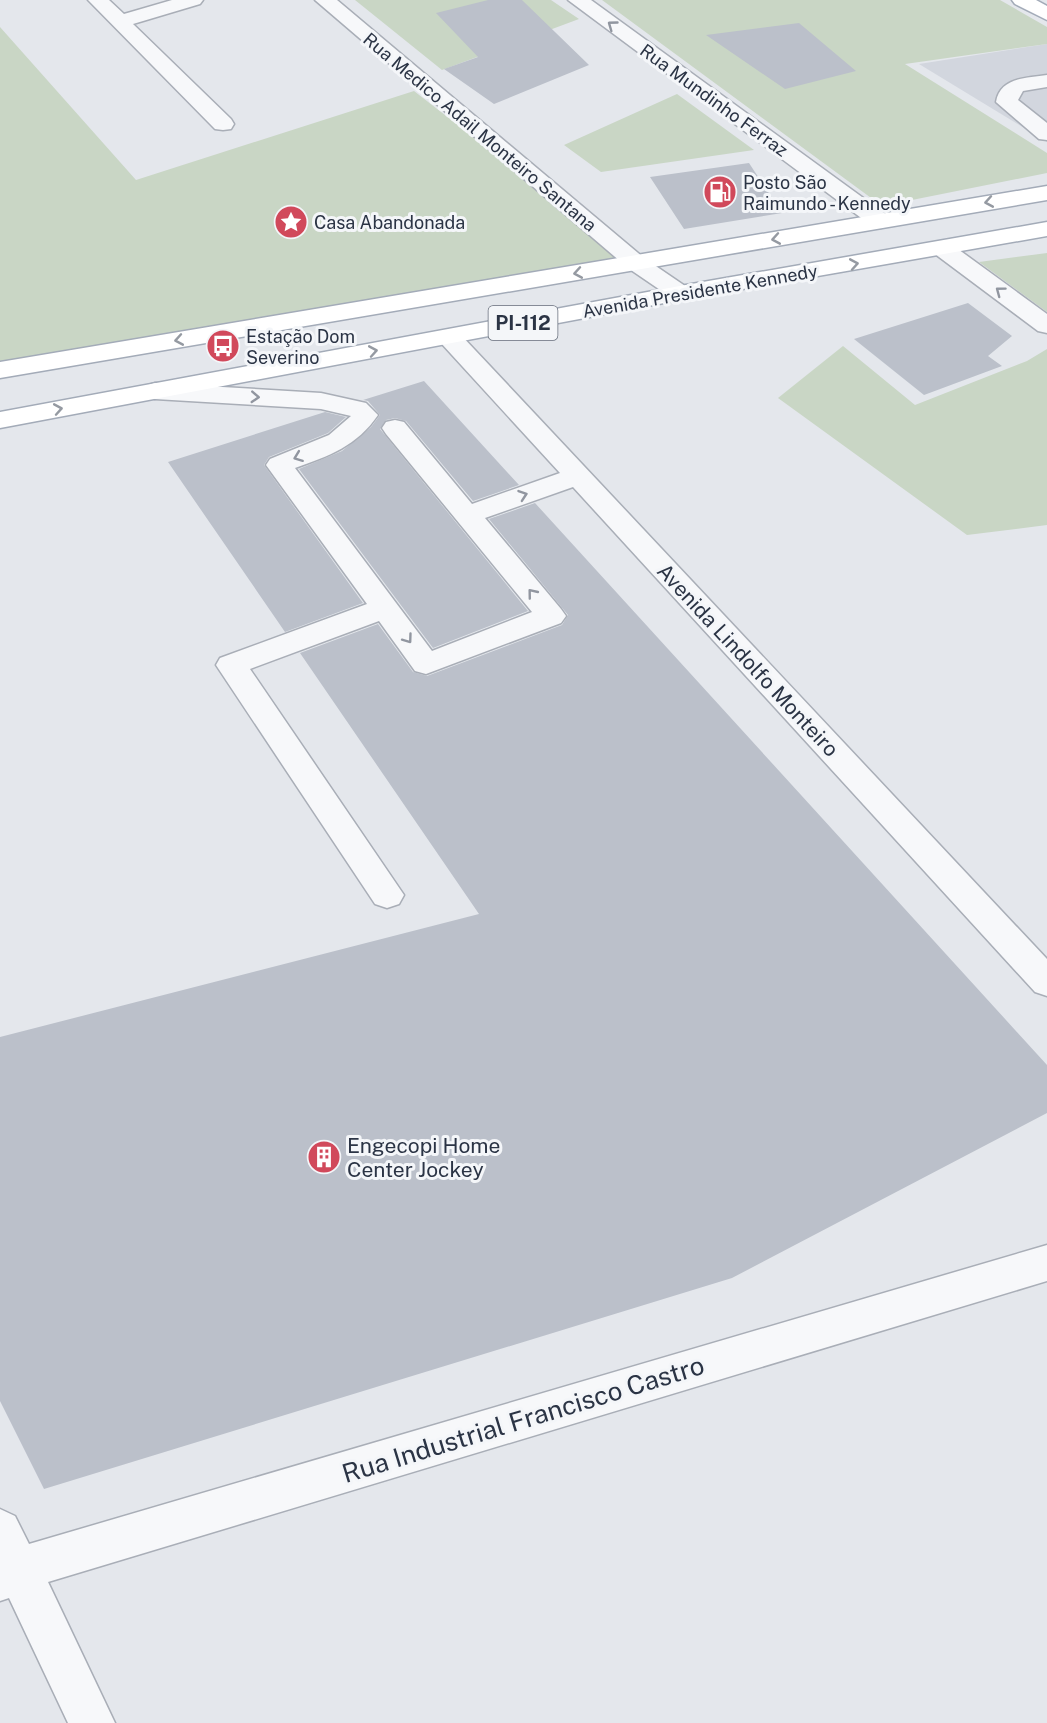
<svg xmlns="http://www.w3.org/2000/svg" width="1047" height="1723" font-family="'Public Sans',sans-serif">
<rect width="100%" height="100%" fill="#e4e7ec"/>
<!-- built -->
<path fill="#d2d6de" d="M1047,44V142L919,64Z"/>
<!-- green -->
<path fill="#c9d6c5" d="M355,0H551L579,19L442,70Z
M602,0H1000L1047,27V44L905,64L1047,153V173L882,206Z
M0,27L136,180L414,91L636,263L0,370Z
M677,94L754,150L601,172L564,145Z
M1047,253V312L979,262Z
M843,346L915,405L1027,361L1047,349V525L967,535L778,398Z"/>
<!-- building -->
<path fill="#bbc0ca" d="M488,0H522L589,65L494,104L444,69L478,57L436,13Z
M799,23L856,71L785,89L706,35Z
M749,163L782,213L684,229L650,177Z
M968,303L1012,336L988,356L1002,366L924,395L854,339Z
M424,381L519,485L473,501L406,421L395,418L386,420L380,429L528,611L433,648L299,469L342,451L371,427L380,415L368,401L363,400Z
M325,412L346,417L328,433L269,457L264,465L363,603L285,632L168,462Z
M535,503L1047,1065V1113L732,1278L44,1489L0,1401V1037L479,914L300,653L378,624L413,672L427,676L562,625L568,615L489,519Z"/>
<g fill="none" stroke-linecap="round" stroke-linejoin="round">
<defs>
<path id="minor" d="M88,0H109L124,14L172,0H203L200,4L133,24L231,119L234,124L231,129L223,130L215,129Z
M315,0H337L644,258L688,288L692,293L688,298L680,300L672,298L628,268Z
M568,0H591L888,216L891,221L888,226L880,228L872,226Z
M1047,75V87L1023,91L1018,100L1047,123V140L1039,139L996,102C1000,77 1027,78 1047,75Z
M943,242L951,244L1047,314V333L1038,331L935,254L931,249L935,244Z
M450,331L459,333L1047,959V996L1035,992L573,487L485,518L561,609L566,616L561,623L426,674L415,671L379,621L250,669L404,895L399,904L387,908L375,904L216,665L220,658L367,604L266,465L270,459L329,435L351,416L321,409L155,399L146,396L142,391L146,386L155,383L321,393L366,403L378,415C357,446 329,456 295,468L432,651L532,612L386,434L382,428L386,422L395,420L404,422L472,504L560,473L441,343L438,338L441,333Z
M1047,1245V1281L48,1582L115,1723H68L9,1598L0,1601V1509L15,1516L29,1544Z"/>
<path id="major" d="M1012,0H1036L1047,6V20L1015,4Z
M1047,186V200L0,378V362Z
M1047,222V236L680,300L0,428V412L680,286Z"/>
</defs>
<!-- minor casing -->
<use href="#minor" stroke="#a9aeb7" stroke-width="3"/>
<!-- major casing -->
<use href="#major" stroke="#a3abb8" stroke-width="3"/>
<!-- minor -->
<use href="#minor" fill="#f7f8fa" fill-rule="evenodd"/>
<!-- major -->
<use href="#major" fill="#fff" fill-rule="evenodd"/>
</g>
<!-- one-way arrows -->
<defs><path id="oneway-chevron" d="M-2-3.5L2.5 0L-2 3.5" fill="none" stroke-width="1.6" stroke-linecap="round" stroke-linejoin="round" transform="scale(1.5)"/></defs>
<g stroke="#9196a0">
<use href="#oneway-chevron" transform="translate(612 25) rotate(-144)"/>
<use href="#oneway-chevron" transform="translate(1000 291) rotate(-143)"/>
<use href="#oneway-chevron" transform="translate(255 397) rotate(3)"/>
<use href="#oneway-chevron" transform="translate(298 457) rotate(159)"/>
<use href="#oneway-chevron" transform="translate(523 495) rotate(-19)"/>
<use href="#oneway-chevron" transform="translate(532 593) rotate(-129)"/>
<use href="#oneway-chevron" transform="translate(408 639) rotate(54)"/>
</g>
<g stroke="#959aa2">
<use href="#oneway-chevron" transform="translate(989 202) rotate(170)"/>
<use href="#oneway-chevron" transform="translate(776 239) rotate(170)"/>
<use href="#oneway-chevron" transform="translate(854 264) rotate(-10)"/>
<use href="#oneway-chevron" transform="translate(578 273) rotate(170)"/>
<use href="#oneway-chevron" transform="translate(179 340) rotate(170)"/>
<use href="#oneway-chevron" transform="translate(373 351) rotate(-10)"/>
<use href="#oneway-chevron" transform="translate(58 409) rotate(-10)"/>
</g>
<!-- icons -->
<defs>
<symbol id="fuel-disc" viewBox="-11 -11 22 22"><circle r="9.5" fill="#d1495b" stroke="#f4f6f9"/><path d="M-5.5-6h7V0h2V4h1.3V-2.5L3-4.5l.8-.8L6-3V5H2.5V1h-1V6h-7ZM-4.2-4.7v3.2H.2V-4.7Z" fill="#fff"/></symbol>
<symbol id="sight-disc" viewBox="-11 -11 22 22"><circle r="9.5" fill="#d1495b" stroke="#f4f6f9"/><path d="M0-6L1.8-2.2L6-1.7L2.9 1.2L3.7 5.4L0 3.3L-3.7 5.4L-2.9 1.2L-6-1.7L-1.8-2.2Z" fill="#fff"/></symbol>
<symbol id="bus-disc" viewBox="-11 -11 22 22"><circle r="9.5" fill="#d1495b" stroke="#f4f6f9"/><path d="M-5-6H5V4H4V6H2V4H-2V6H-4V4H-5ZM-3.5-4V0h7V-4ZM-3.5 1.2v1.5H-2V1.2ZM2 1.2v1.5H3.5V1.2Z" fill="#fff"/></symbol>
<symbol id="building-disc" viewBox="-11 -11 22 22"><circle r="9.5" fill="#d1495b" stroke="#f4f6f9"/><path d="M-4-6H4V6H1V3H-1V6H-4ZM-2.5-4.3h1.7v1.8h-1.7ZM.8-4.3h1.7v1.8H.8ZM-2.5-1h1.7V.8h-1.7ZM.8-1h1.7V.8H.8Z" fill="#fff"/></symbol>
</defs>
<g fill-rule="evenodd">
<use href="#fuel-disc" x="701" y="173" width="38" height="38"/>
<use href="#sight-disc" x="272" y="203" width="38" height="38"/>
<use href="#bus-disc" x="204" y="327" width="38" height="38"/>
<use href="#building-disc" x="305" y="1138" width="38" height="38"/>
</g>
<g text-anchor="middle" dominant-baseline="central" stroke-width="6" stroke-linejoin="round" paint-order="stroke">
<!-- far-street labels -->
<g font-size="18" fill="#2b3445" stroke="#f4f6f9">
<text transform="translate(714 100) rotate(36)">Rua Mundinho Ferraz</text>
<text transform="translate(480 132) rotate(40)">Rua Medico Adail Monteiro Santana</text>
<text transform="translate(700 291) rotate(-10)">Avenida Presidente Kennedy</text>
</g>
<!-- far-poi labels -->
<g font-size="18" fill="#2b3445" stroke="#f4f6f9" text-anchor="start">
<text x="743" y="182">Posto São<tspan x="743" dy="21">Raimundo - Kennedy</tspan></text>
<text x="314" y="222">Casa Abandonada</text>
<text x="246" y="336">Estação Dom<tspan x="246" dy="21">Severino</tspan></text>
</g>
<!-- shield labels -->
<rect fill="#f4f6f9" stroke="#676e7b" stroke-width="1.5" x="488.5" y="306" width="69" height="34" rx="4.5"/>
<g font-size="20" font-weight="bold" fill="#2b3445">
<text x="523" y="323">PI-112</text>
</g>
<!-- street labels -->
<g font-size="21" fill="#2b3445" stroke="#f4f6f9">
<text transform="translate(748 660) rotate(47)">Avenida Lindolfo Monteiro</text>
</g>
<!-- poi labels -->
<g font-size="21" fill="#2b3445" stroke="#f4f6f9" text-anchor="start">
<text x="347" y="1145">Engecopi Home<tspan x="347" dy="24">Center Jockey</tspan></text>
</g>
<!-- near-street labels -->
<g font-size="26" fill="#2b3445" stroke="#f4f6f9">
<text transform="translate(523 1419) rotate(-17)">Rua Industrial Francisco Castro</text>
</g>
</g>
</svg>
